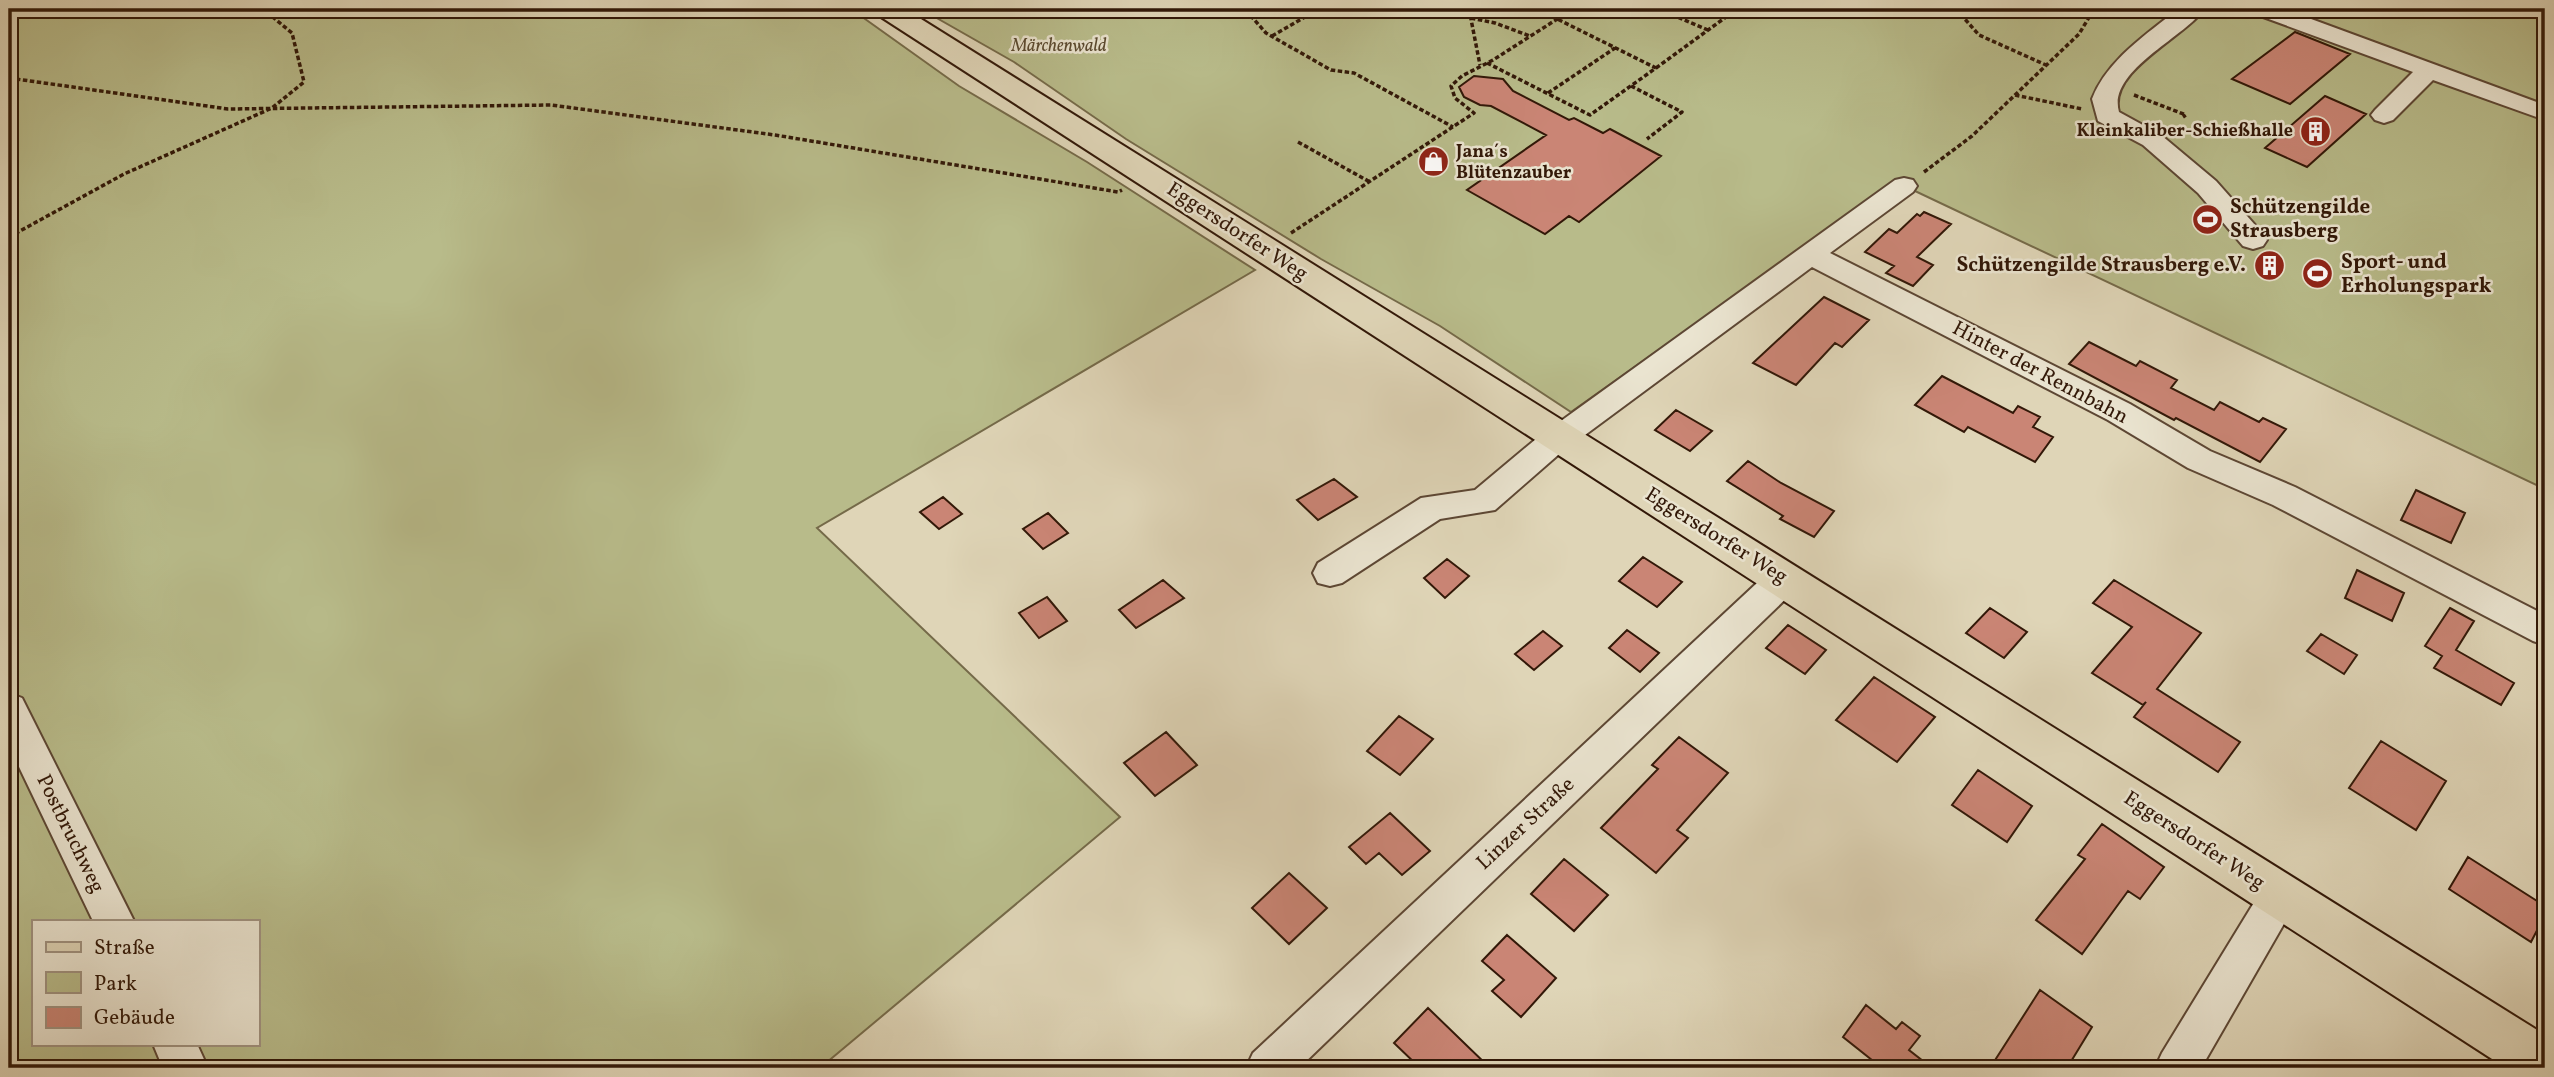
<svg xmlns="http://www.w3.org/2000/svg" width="2554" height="1077" font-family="Vollkorn,serif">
<rect width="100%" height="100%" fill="#dfd5b7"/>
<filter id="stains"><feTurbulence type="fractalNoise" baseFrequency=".00286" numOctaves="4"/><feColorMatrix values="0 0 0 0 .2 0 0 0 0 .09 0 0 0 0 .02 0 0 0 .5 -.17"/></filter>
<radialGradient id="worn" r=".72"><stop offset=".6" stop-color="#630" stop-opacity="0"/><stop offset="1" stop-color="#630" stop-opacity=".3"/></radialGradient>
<!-- green -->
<path fill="#b8bb8a" stroke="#756a49" stroke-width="2" fill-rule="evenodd" d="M9,9H851L959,86L1087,162L1255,270L817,528L1120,817L820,1068H9ZM33,921H257V1044H33Z
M921,9H2545V489L1896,182L1571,412L1440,326L1321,259L1126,139L1014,62Z"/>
<!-- building -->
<path fill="#ca8575" stroke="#321808" stroke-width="2" d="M2295,32L2350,54L2290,104L2232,79Z
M1474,76L1503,79L1513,91L1569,120L1574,118L1603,133L1610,129L1661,156L1579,222L1569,216L1545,234L1467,190L1546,135L1491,106L1480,105L1464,97L1459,87Z
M2325,96L2366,114L2307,167L2265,148Z
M1924,212L1951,224L1917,257L1933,265L1913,286L1886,273L1894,266L1865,252L1889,229L1897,233L1917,214L1920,216Z
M1824,297L1869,320L1842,347L1835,343L1796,385L1753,363Z
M2089,342L2136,366L2140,361L2177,380L2171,388L2214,410L2220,402L2259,422L2263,418L2286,429L2260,462L2176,418L2174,420L2069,364Z
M1942,376L2013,413L2018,406L2040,417L2033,427L2053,437L2035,462L1968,427L1964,432L1915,405Z
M1676,410L1712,431L1690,451L1655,430Z
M1748,461L1781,483L1834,511L1814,537L1780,519L1783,516L1727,481Z
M1334,479L1357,497L1318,520L1297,500Z
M2416,490L2465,513L2451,543L2401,520Z
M943,497L962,514L939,529L920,512Z
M1048,513L1068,533L1043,549L1023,529Z
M1643,557L1682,582L1657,607L1619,581Z
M1447,559L1469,576L1445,598L1424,578Z
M2357,570L2404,593L2392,621L2345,598Z
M1163,580L1184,598L1136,628L1119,610Z
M2114,580L2201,633L2157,689L2240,742L2218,772L2134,717L2146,702L2143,705L2092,673L2132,627L2093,603Z
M1047,597L1067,621L1039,638L1019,613Z
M1990,608L2027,632L2004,658L1966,633Z
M2450,608L2474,621L2456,650L2514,683L2501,705L2434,668L2442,656L2425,646Z
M1788,625L1826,650L1805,674L1766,648Z
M1627,630L1659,653L1640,672L1609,648Z
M1543,631L1562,646L1534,670L1515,654Z
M2321,634L2357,655L2344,674L2307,651Z
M1874,677L1935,717L1897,762L1836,720Z
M1399,716L1433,739L1400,775L1367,751Z
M1166,732L1197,765L1155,796L1124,763Z
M1679,737L1728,773L1677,830L1688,838L1656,873L1601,828L1658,769L1652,765Z
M2381,741L2446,781L2416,830L2349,788Z
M1978,770L2032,806L2007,842L1952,805Z
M1390,813L1430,851L1402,875L1379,853L1366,864L1349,847Z
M2102,824L2164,867L2140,899L2128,891L2082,954L2036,920L2085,859L2078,855Z
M2468,857L2545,906V915L2531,942L2449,889Z
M1564,859L1608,895L1574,931L1531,894Z
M1289,873L1327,908L1289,944L1252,908Z
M1507,935L1556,978L1521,1017L1492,991L1504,980L1482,961Z
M2040,990L2092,1027L2067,1068H1990Z
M1866,1005L1896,1029L1902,1022L1920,1036L1909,1050L1932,1068H1882L1843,1037Z
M1428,1008L1490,1068H1420L1394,1043Z"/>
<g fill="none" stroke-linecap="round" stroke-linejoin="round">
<defs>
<path id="minor" d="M2178,9H2204C2184,38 2107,71 2119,112L2161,135L2216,181L2263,234L2267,240L2263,246L2253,249L2243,246L2198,193L2143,145L2098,121L2092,99C2107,60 2147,34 2178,9Z
M2251,9H2284L2545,105V120L2433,80L2393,120L2384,123L2375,120L2371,115L2375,110L2413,72L2255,14Z
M1904,178L1913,180L1917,186L1913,192L1830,253L2130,404L2210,451L2295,487L2545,615V645L2533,641L2273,505L2188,468L2108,420L1812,267L1558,455L1495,510L1440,519L1342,583L1330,586L1318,583L1313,573L1318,563L1421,498L1475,490L1536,439L1895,180Z
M1784,565L1796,569L1801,579L1796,589L1299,1068H1246L1253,1053L1772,569Z
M9,693L22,698L134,921H93L9,746Z
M2280,877L2294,883L2300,896L2201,1068H2155L2162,1053L2266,883Z
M153,1044H197L208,1068H163Z"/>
<path id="major" d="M874,9H905L2545,1035V1068H2506L878,15Z"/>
</defs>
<!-- minor casing -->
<use href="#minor" stroke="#5d4734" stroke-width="4"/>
<!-- major casing -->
<use href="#major" stroke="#321808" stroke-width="4"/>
<!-- path -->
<path stroke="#321808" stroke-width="3.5" stroke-dasharray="4.5 2.5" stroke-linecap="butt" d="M1238,9L1251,16L1266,33L1331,70L1354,73L1453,127
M1469,9L1480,65
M1659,9L1708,30
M1956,9L1979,35L2046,65
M1471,18L1495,23L1530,36
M1272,36L1319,9
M1487,63L1590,115L1656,68L1537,9
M1656,68L1737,9
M9,78L228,109L551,105L775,135L1118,192L1122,190
M1631,86L1682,112L1647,139
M1548,93L1615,48
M2015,95L2082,109
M2134,95L2186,115L2183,117
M1298,142L1370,182
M1924,172L1972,136L2079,34L2094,9
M1291,233L1474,113L1455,98L1451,86L1462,76L1493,60L1573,9
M9,237L124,174L272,108L304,82L292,33L263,9"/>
<!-- minor -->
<use href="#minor" fill="#eae4d0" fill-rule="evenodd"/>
<!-- major -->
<use href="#major" fill="#dfd5b7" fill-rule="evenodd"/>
</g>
<!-- icons -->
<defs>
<symbol id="building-disc" viewBox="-11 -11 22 22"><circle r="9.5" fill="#8f2418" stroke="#eae4d0"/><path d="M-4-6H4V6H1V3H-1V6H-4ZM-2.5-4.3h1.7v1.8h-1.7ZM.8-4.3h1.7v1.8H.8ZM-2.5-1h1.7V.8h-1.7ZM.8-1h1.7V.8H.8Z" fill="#fff"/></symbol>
<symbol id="shop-disc" viewBox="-11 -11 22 22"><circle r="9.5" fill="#8f2418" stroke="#eae4d0"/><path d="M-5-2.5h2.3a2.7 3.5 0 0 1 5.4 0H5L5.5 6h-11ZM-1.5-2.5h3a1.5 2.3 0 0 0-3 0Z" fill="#fff"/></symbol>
<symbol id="stadium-disc" viewBox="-11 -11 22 22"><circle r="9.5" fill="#8f2418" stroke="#eae4d0"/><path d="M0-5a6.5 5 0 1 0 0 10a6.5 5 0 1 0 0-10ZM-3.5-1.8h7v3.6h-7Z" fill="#fff"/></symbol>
</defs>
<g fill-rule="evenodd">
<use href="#building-disc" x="2298" y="114" width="35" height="35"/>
<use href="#shop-disc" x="1416" y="144" width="35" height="35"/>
<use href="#stadium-disc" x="2190" y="202" width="35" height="35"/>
<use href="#building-disc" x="2252" y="248" width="35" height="35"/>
<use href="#stadium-disc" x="2300" y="256" width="35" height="35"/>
</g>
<g text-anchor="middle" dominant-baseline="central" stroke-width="5" stroke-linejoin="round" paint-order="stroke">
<!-- far-park labels -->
<g font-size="18" font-style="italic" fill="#5a492f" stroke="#eae4d0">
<text x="1059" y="46">Märchenwald</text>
</g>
<!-- far-poi labels -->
<g font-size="18" font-weight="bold" fill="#321808" stroke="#eae4d0" text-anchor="end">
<text x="2293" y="131">Kleinkaliber-Schießhalle</text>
<text x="1456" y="152" text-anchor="start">Jana´s<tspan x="1456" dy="21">Blütenzauber</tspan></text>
</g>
<!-- poi labels -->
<g font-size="21" font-weight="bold" fill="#321808" stroke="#eae4d0" text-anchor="start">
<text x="2230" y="207">Schützengilde<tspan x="2230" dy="24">Strausberg</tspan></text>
<text x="2341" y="262">Sport- und<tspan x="2341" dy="24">Erholungspark</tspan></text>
<text x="2246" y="265" text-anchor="end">Schützengilde Strausberg e.V.</text>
</g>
<!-- street labels -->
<g font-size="21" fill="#321808" stroke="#eae4d0">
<text transform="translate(1237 232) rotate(33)">Eggersdorfer Weg</text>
<text transform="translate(2040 373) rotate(28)">Hinter der Rennbahn</text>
<text transform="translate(1716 536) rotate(32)">Eggersdorfer Weg</text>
<text transform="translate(1526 824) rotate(-43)">Linzer Straße</text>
<text transform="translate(70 834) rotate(64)">Postbruchweg</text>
<text transform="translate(2194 841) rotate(33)">Eggersdorfer Weg</text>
</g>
</g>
<!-- margin -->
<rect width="2554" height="1077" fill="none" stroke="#dfd5b7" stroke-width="35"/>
<rect x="10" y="10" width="2533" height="1056" fill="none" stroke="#321808" stroke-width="3.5"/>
<rect x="18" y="18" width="2519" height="1042" fill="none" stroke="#321808" stroke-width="2"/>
<!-- legend -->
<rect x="32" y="920" width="228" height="126" fill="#eae4d0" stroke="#a09280" stroke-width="2"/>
<rect x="46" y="942" width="35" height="10" fill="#dfd5b7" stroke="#a09280" stroke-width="2"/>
<text x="94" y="954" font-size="21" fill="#321808">Straße</text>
<rect x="46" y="972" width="35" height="21" fill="#b8bb8a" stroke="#a09280" stroke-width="2"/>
<text x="94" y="990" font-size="21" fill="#321808">Park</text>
<rect x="46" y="1007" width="35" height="21" fill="#ca8575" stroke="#a09280" stroke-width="2"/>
<text x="94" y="1024" font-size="21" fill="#321808">Gebäude</text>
<rect width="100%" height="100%" filter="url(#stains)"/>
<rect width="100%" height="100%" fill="url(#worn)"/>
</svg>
